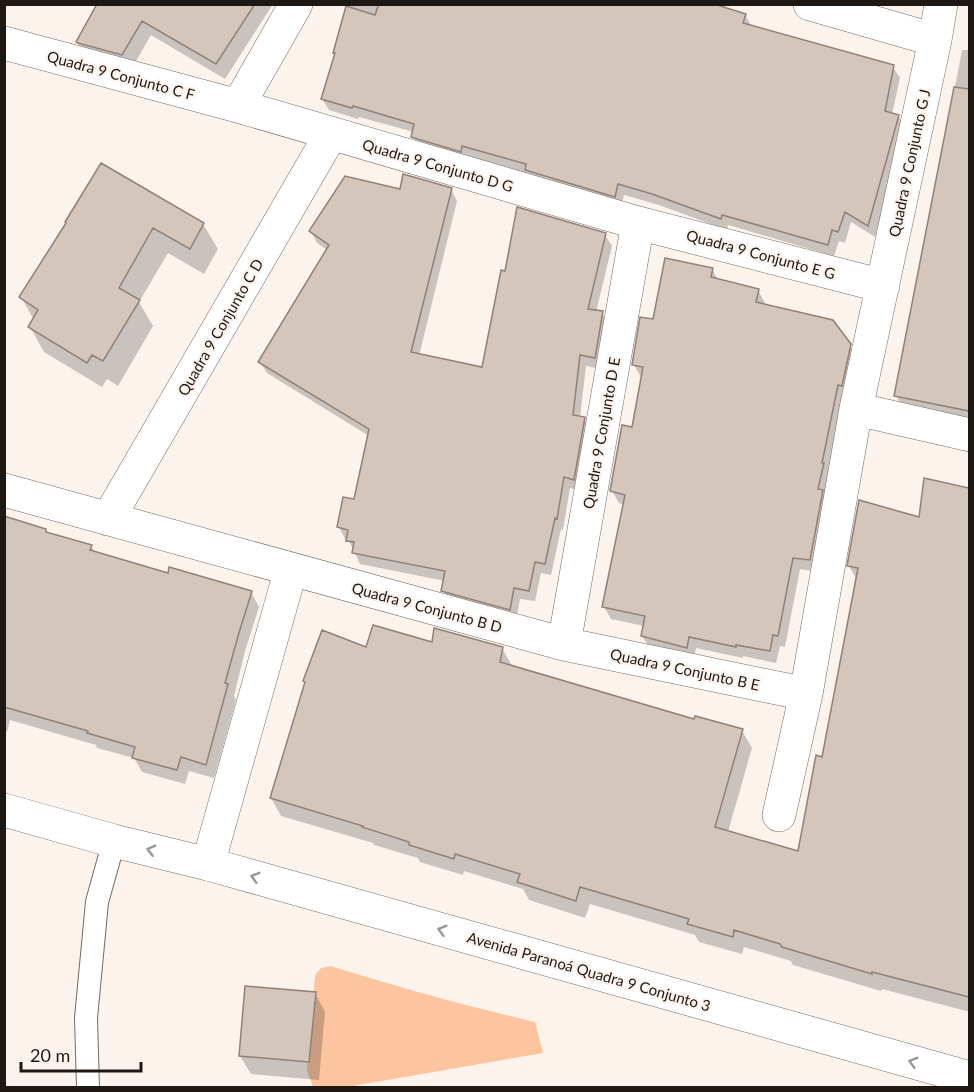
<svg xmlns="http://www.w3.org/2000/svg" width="974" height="1092" font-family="Lato,sans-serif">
<rect width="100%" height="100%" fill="#fdf3ed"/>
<!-- green -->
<path fill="#fcc5a0" d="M330,966C398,987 466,1006 535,1022L543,1053L347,1087H313L307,1071L315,975L321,968Z"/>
<!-- shadow -->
<path fill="#0003" d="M99,4H273L225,79L151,35L131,70L86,57L77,42Z
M352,4H709L745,15L752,27L893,67L900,78L892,114L898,116L905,127L875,237L851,222L845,243L839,241L834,256L728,225L727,230L659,205L624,195L621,208L533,182L528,174L468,156L420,148L413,137L414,132L359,117L358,119L329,110L322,99L336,55L334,52Z
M962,50H970V424L903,408L896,396Z
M451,189L457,201L419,356L483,369L506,273L605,235L612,246L596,312L602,313L609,324L601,369L586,366L580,418L584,419L591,430L580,491L570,488L563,530L561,529L551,575L541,573L535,601L520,599L516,621L450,602L443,591L445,581L360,564L348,539H345L339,527L355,501L369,436L267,373L260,362L327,250L317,243L311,231L401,191Z
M68,224H203L218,249L204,274L168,253L139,302L153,326L118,386L107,379L102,387L44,352L30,327L34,320L21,297Z
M712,269L718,280L758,290L765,303L764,306L849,345L857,358L817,572L800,569L785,647L780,646L776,663L743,656V658L696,648L694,659L650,648L642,636L644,626L611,619L604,607L624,505L619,503L612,491L633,429L643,377H641L634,365L654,321Z
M925,480L970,489V1012L882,989L881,991L793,965L791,961L744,947L742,954L699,942L695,935L590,904L585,918L529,900L523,889L464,871L463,875L420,862L418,858L374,845L373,843L281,816L271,798L367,649L433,644L502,648L512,666L695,721L742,731L752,748L728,832L799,853L823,758L857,580L849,566L921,518Z
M4,518L46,530L48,534L91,546L95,553L169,575L251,592L259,607L245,651L234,696L236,700L214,778L189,771L185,784L142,772L134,758L97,748L96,745L10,720L7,732H4Z
M315,993L325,1012L319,1080L251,1074L240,1056Z"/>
<!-- building -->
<path fill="#d5c6bc" stroke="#8f8178" stroke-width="1.5" d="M97,4H255L216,64L142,21L122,55L78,43L76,42Z
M379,4H714L746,14L743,23L894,65L885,111L899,115L868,226L845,212L838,232L832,230L828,245L722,215L721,219L652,194L618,184L615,197L525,170L526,164L462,146L461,152L411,137L414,124L353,106L352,108L321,99L335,53H333L346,6L375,15Z
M954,87L969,89V411L894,396Z
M101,163L204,223L190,249L153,228L119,288L140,300L103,361L92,355L87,363L28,327L38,310L19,297L66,223L65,222Z
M403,174L452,188L411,352L482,367L501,270L505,271L517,207L606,233L588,309L603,311L595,358L580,355L573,415L585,417L574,480L564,477L557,519L555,518L545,564L535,562L529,591L514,588L510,610L441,591L445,571L352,553L354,542L346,541L348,530L337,527L343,497L354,499L369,429L258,362L329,245L309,231L345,176L400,189Z
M665,258L713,268L711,277L759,289L756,302L833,320L851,344L842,386L838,385L822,463H824L818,489L823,490L810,560L793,558L778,636L773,635L770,651L736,645V647L689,637L687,648L641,636L645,616L602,607L625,495L610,491L622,425L632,427L643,367L632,365L640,317L653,319Z
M924,478L969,488V997L872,972V974L782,947L780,944L734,930L733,937L687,924L689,919L580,887L576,901L517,882L520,874L455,854L454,859L409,845V842L362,827L363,826L270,798L305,682L303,681L322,630L366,647L373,625L432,642L434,628L503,647L500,662L694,719L695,716L743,729L715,827L798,851L816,755L822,757L858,568L847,566L859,500L919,517Z
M4,516L46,529V532L92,545L90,550L168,573L169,567L252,591L238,636L225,683L228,684L206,765L181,757L177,770L132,758L135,747L87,733L88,731L4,707Z
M245,986L316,992L309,1062L239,1056Z"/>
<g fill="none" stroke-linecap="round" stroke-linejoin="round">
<defs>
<path id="service" d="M88,1088L86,1018L97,902L114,841"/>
<path id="minor" d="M810,4L935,40
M4,43L238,106L638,223L883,286
M238,106L296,4
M856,409L970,435
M4,490L564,644L806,694
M108,519L331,134
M564,644L638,223
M779,815L806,694L856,409L935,40L941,4
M208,864L291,569"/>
<path id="tertiary" d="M4,810L114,841L208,864L970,1078"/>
</defs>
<!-- service casing -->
<use href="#service" stroke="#776a61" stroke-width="24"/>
<!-- minor casing -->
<use href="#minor" stroke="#776a61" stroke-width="34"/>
<!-- tertiary casing -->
<use href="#tertiary" stroke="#776a61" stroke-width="34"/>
<!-- service -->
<use href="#service" stroke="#fff" stroke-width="22"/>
<!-- minor -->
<use href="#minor" stroke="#fff" stroke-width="33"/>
<!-- tertiary -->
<use href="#tertiary" stroke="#fff" stroke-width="33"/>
</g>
<!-- one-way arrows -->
<defs><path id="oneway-chevron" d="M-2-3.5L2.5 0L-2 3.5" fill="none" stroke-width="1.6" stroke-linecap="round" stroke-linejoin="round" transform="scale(1.5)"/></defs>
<g stroke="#9a9796">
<use href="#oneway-chevron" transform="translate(151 850) rotate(-166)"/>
<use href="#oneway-chevron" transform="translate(255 877) rotate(-164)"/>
<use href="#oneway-chevron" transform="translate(442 930) rotate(-164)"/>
<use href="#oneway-chevron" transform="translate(913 1062) rotate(-164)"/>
</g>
<g text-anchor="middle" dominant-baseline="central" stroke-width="4.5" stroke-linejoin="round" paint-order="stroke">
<!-- street labels -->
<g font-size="15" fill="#1e1815" stroke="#fdf3ed">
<text transform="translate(121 75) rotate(15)">Quadra 9 Conjunto C F</text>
<text transform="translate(909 163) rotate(-78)">Quadra 9 Conjunto G J</text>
<text transform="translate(438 165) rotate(16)">Quadra 9 Conjunto D G</text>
<text transform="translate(761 254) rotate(15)">Quadra 9 Conjunto E G</text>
<text transform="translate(220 327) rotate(-60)">Quadra 9 Conjunto C D</text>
<text transform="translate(601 433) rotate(-80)">Quadra 9 Conjunto D E</text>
<text transform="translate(427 607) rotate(15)">Quadra 9 Conjunto B D</text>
<text transform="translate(685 669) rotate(12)">Quadra 9 Conjunto B E</text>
<text transform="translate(589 971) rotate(16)">Avenida Paranoá Quadra 9 Conjunto 3</text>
</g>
</g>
<!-- border -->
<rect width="974" height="1092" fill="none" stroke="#1e1815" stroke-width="12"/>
<!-- scale -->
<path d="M21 1062v9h120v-9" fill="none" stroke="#1e1815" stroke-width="3"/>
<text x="30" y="1062" font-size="18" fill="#1e1815" stroke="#fdf3ed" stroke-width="4.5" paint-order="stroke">20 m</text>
</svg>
